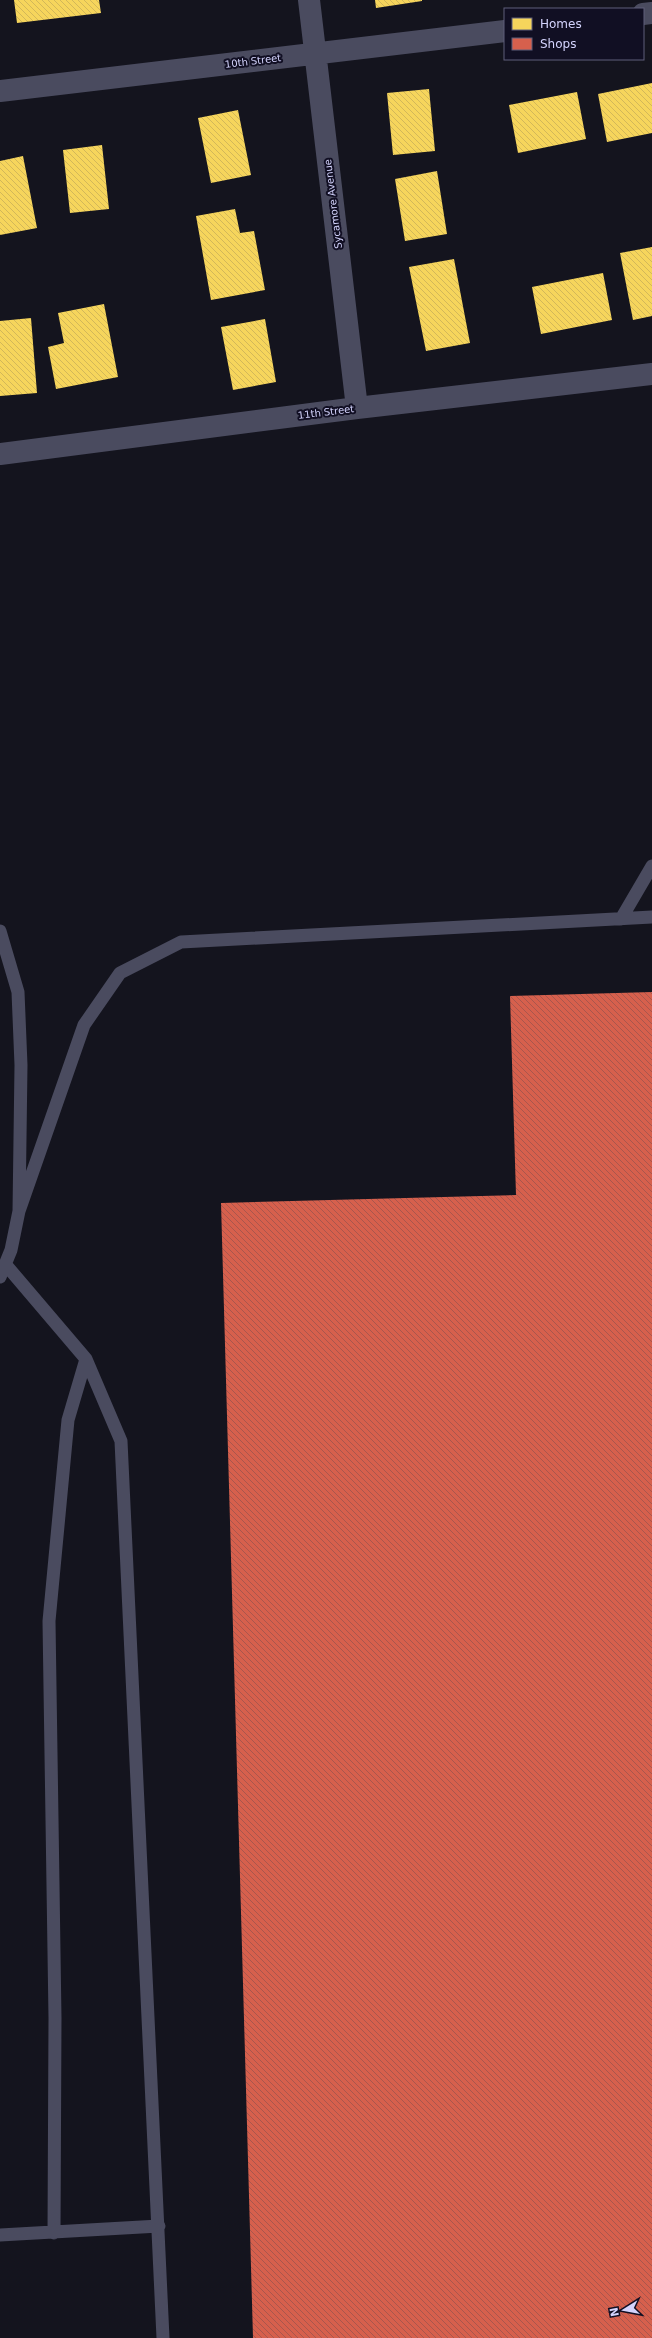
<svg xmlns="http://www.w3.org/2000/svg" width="652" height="2338" font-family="'DejaVu Sans',sans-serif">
<defs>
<pattern id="homes-back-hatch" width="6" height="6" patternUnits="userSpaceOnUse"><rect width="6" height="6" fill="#f6d55c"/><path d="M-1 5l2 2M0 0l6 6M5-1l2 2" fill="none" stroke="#d2b759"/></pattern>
<pattern id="shops-back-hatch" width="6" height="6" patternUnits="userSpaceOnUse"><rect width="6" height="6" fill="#d6604d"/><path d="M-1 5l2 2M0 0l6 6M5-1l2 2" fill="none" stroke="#a9564d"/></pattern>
</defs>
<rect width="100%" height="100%" fill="#14141e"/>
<!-- homes -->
<path fill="url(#homes-back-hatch)" d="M14,0H99L101,13L17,23Z
M375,0H422V1L376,8Z
M652,83V133L607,142L598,94Z
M429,89L435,151L393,155L387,93Z
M577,92L586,139L518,153L509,105Z
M238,110L251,175L211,183L198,118Z
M102,145L109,209L70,213L63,150Z
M23,156L37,228L0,235V161Z
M437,171L447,234L405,241L395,179Z
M235,209L240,233L254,231L265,290L211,300L196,216Z
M652,247V316L633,320L620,253Z
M454,259L470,343L426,351L409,267Z
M603,273L612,320L541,334L532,287Z
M104,304L118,377L56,389L48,347L64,343L58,313Z
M31,318L37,393L0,396V321Z
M265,319L276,382L233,390L221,327Z"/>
<!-- shops -->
<path fill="url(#shops-back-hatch)" d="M652,992V2338H253L221,1203L516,1195L510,996Z"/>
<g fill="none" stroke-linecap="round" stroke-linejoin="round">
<!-- service -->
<path stroke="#4a4b5f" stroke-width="13" d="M621,919L652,866
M0,931L18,992L21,1065L19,1211L11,1250L0,1277
M19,1211L84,1025L120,973L181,942L652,917
M6,1265L86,1359L121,1441L163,2338
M54,2233L55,2018L49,1621L68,1420L86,1359
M0,2235L159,2226"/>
<!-- minor -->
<path stroke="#4a4b5f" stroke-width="22" d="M309,0L357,408
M643,14L652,13
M0,91L505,31
M0,454L357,408L652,374"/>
</g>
<g text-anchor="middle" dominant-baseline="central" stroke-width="4" stroke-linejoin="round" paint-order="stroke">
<!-- street labels -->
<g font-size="10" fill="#d4d4fd" stroke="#110f23">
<text transform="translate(253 61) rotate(-7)">10th Street</text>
<text transform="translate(333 204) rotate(-97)">Sycamore Avenue</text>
<text transform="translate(326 412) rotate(-7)">11th Street</text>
</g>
</g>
<!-- legend -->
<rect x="504" y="8" width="140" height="52" fill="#110f23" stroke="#5f5e7a"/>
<rect x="512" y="18" width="20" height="12" fill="#f6d55c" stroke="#5f5e7a"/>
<text x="540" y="28" font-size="12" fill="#d4d4fd">Homes</text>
<rect x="512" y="38" width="20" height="12" fill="#d6604d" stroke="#5f5e7a"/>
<text x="540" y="48" font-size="12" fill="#d4d4fd">Shops</text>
<!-- north arrow -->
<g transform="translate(624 2310) rotate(259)" stroke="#110f23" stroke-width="3" paint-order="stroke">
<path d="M0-3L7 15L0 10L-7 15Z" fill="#d4d4fd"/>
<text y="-6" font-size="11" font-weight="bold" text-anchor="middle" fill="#d4d4fd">N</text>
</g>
</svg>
